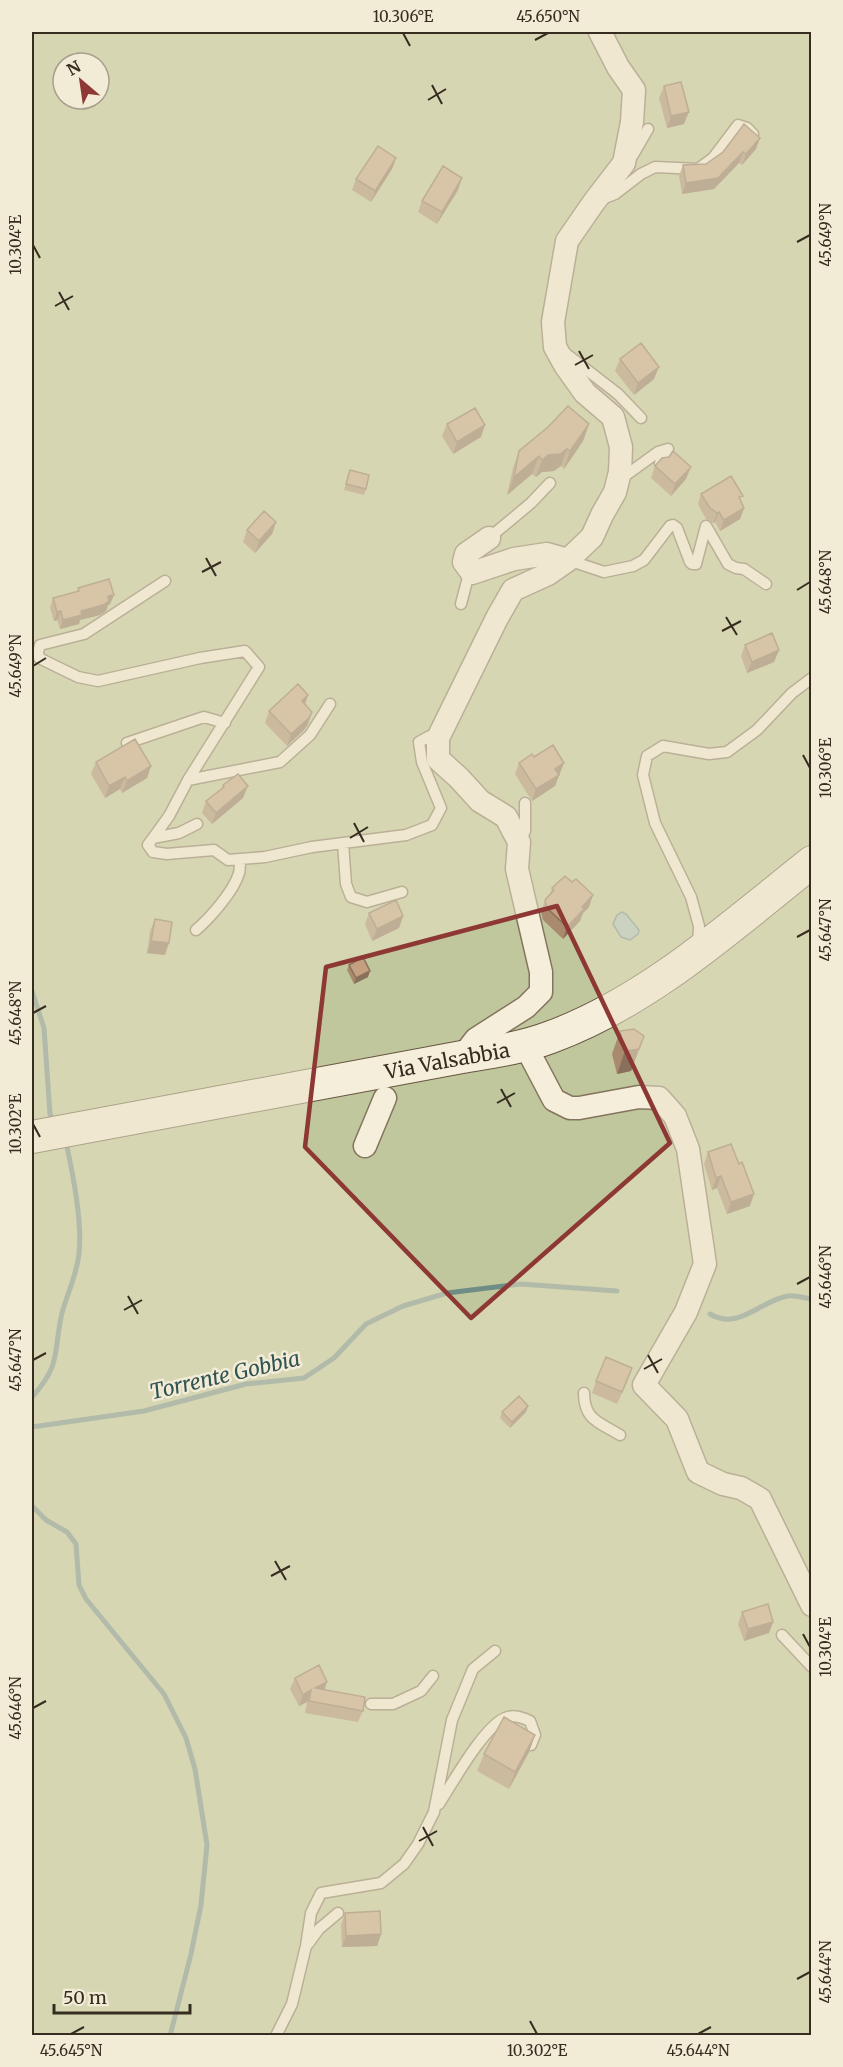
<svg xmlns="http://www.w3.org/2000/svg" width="843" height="2067" font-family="Merriweather,serif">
<rect width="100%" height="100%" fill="#eae1c7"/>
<!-- green -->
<path fill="#c0c79c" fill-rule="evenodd" d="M32,32H811V2035L32,2036ZM63,63H99V99H63Z"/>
<!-- water -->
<path fill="#a8beb9" stroke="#6f8c86" stroke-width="1.5" d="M622,912L626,914L639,930L638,934L630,940L621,937L613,924L617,915Z"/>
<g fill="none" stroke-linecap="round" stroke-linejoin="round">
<!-- stream -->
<path stroke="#6f8c86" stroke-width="5" d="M32,991L44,1028L50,1114L53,1121
M710,1314C739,1331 759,1301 788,1296C795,1295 804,1298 812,1299
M32,1397C62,1364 53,1352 62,1313C67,1295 75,1278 78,1260C84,1228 73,1175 66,1142
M32,1427L144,1411L246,1384L304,1378L334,1358L366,1324L403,1306L447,1293L521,1284L617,1291
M32,1506L46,1520L67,1532L76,1544L79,1585L86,1599L164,1694L186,1738L195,1769L207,1845L201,1905L191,1954L170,2036"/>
<defs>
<path id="lane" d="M633,155L648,129
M602,199L615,194L641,174L655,167L698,169L713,158L738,125L747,128L753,134
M565,353L618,394L641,418
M622,478L658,452L668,449L660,463
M489,538L531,503L550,483
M568,560L604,572L633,566L644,560L670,526L673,525L677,528L690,562L692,564H696L706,526L728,564L736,568L744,569L766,584
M165,581L84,634L40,645L38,652L39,658L78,677L98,681L200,658L245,651L259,667L188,780L169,816L148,845L153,852L167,854L214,850L228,860L265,857L312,847L406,835L432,825L441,808L422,762L419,742L430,736L438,738
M461,604L467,581L472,573
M127,743L204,717L225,723
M188,780L280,762L310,735L330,704
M153,838L179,833L197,824
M520,840L525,831V803
M343,843L346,884L351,897L367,902L402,892
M196,930C210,918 234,891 239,873C240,869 240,863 240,859
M698,946L699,926L691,897L655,823L643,775L647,756L663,746L709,754L727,752L757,730L792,693L812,678
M584,1393C584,1420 599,1422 620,1435
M782,1635L812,1667
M371,1704H393L421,1691L433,1676
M439,1804C452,1784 486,1722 508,1717C516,1715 523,1718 530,1721L535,1735L531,1745
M308,1944L319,1929L338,1913
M276,2036L292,2004L306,1946L311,1913L321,1893L381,1883L404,1864L418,1844L434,1812L452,1720L473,1669L495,1651"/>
<path id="street" d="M489,538L466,554L464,562L472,573L514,559L547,554L568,560
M525,1045L554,1100L570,1108H579L639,1097L659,1098L675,1116L688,1149L705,1264L686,1312L644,1385L677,1419L698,1472L723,1484L741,1488L760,1499L812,1605
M462,1057L476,1039L526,1007L541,992V972L517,869L519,842L506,817L480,801L459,778L438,759V738L497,618L513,590L548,574L568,560L592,537L602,515L615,492L620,472L621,447L613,417L585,393L565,365L555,347L553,322L567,241L594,202L624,163L632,122L634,90L618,67L600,32
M365,1146L385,1098"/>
<g id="secondary">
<path id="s1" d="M32,1137L462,1057C492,1052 522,1048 551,1037C649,1001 731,926 812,862"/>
</g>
</defs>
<!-- lane casing -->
<use href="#lane" stroke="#84745e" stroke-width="13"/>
<!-- street casing -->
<use href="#street" stroke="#84745e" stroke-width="25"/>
<!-- secondary casing -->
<use href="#secondary" stroke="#665541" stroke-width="34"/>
<!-- lane -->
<use href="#lane" stroke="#f5eeda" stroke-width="10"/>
<!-- street -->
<use href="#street" stroke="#f5eeda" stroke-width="22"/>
<!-- secondary -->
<use href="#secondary" stroke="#f5eeda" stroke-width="32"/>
</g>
<!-- wall -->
<path fill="#a98a6f" d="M664,86L684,124L667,128L659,98Z
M756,149L742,165L739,163L714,189L682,194L679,176L683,165L706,164L723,152Z
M396,158L392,169L371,202L352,190L356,179Z
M458,190L437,224L418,212L422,201Z
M620,359L654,379L634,395L615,371Z
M447,424L481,437L453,454L442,436Z
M589,424L583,441L564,469L561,466L554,471L542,472L536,477L532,474L507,495L513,468L519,451Z
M655,466L686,479L671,496L651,478Z
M350,470L366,489L364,495L344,490Z
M701,494L741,501L744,508L740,519L720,531L715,522L713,523L706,519L698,504Z
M276,522L272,534L255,553L243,542L247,530Z
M78,588L110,604L108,605L106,611L100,615L80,620L79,624L60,629L57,620L54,621L50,608L53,598L77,592Z
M745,645L779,650L774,662L747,673L741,656Z
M308,695L305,704L308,724L304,730L287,746L265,723L269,711Z
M534,757L560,775L558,776L555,786L532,801L515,774L519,763Z
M96,762L151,766L147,778L122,793L120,789L105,798L91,774Z
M223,785L243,798L212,824L202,813L206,801L221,789Z
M552,888L589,907L583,913L580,921L563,939L543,920L541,912L545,900L550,894Z
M369,913L403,916L399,928L372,941L365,924Z
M155,919L165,955L147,953L150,931Z
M349,965L368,977L354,984L347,970Z
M620,1031L644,1036L631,1071L617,1074L612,1054Z
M708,1152L750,1206L727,1214L717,1188L712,1190L704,1164Z
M628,1380L617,1404L592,1393L596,1381Z
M528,1406L526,1412L510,1428L500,1418L502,1412Z
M742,1612L773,1622L769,1633L744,1641L738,1624Z
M295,1678L324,1690L363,1711L358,1722L305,1713L307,1702L299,1706L290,1689Z
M535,1735L529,1752L509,1789L477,1771L484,1754Z
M345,1913L381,1934L377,1946L342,1947L341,1925Z"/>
<!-- shaded-wall -->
<path fill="#89705a" d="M689,112L684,124L667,128L671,116Z
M760,138L756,149L742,165L746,154Z
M743,152L739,163L714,189L682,194L686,183Z
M396,158L392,169L371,202L375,191Z
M462,178L458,190L437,224L442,212Z
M659,367L654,379L634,395L638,383Z
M589,424L583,441L564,469L570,451Z
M485,425L481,437L453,454L457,442Z
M567,449L561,466L554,471L542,472L536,477L542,460L548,455Z
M539,456L532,474L507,495L514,477Z
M691,467L686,479L671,496L675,484Z
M744,508L740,519L720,531L724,520Z
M719,512L715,522L713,523L717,513Z
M276,522L272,534L255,553L259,541Z
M114,595L110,604L108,605L106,611L100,615L80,620L79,624L60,629L63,620L81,611L108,596Z
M61,611L57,620L54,621L57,612Z
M779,650L774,662L747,673L752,662Z
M308,695L304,707L302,701Z
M312,712L308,724L304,730L287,746L291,734Z
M564,763L555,786L532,801L536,789L555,769Z
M151,766L147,778L122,793L127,781Z
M125,777L120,789L105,798L109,786Z
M248,786L243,798L212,824L216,813Z
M593,895L589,907L583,913L580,921L563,939L567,927L582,907Z
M403,916L399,928L372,941L377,929Z
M151,941L169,943L165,955L147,953Z
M370,971L368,977L354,984L356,978Z
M644,1036L631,1071L617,1074L625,1051Z
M721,1176L717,1188L712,1190L716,1178Z
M754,1194L750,1206L727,1214L731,1202Z
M528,1406L526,1412L510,1428L512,1422Z
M773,1622L769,1633L744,1641L748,1629Z
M327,1682L323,1694L315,1688Z
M311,1690L307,1702L299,1706L303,1695Z
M535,1735L529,1752L509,1789L515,1772Z
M381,1934L377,1946L342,1947L346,1936Z"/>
<!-- building -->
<path fill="#c4a081" stroke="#89705a" stroke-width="1.5" d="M681,82L689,112L671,116L664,86Z
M744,124L760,138L746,154L743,152L718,178L686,183L683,165L706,164L723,152Z
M378,146L396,158L375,191L356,179Z
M443,166L462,178L442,212L422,201Z
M641,343L659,367L638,383L620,359Z
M568,406L589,424L570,451L567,449L560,454L548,455L542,460L539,456L514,477L519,451L548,427Z
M475,408L485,425L457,442L447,424Z
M673,451L691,467L675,484L655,466L662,458L669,457Z
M350,470L369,475L366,489L346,484Z
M731,476L743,496L739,497L744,508L724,520L719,512L717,513L710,508L701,494Z
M264,511L276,522L259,541L247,530Z
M109,579L114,595L108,596L109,601L103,605L81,611L82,615L63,620L61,611L57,612L53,598L79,591L78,588Z
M772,633L779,650L752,662L745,645Z
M298,684L308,695L302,701L312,712L309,718L291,734L269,711Z
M135,739L151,766L127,781L125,777L109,786L96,762Z
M553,745L564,763L555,769L559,775L536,789L519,763L532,754L534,757Z
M238,774L248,786L216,813L206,801L224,787L223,785Z
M565,876L572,882L576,879L593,895L582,907L584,909L567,927L547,908L545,900L554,890L552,888Z
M396,900L403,916L377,929L369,913Z
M155,919L172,922L169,943L151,941Z
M363,957L370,971L356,978L349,965Z
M634,1029L644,1036L639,1049L625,1051L620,1031Z
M731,1144L739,1164L742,1162L754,1194L731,1202L721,1176L716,1178L708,1152Z
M606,1357L632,1368L622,1392L596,1381Z
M519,1396L528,1406L512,1422L502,1412Z
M768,1604L773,1622L748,1629L742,1612Z
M319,1665L327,1682L315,1688L365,1697L363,1711L309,1701L311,1690L303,1695L295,1678Z
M504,1717L535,1735L515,1772L484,1754Z
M380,1911L381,1934L346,1936L345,1913Z"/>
<!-- marked area -->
<path d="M0 0H843V2067H0ZM557,906L670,1143L471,1318L305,1147L326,967Z" fill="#eae1c7" fill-opacity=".55" fill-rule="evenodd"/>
<path fill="none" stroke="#8d3834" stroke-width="4.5" stroke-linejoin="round" d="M557,906L670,1143L471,1318L305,1147L326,967Z"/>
<!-- ticks -->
<path fill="none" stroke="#362c20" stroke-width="2" d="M403,33L410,46M535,40L548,33M432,85L442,104M428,100L446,89M797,242L810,235M33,245L40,258M59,292L69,310M55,306L73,296M579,351L589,369M575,365L593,355M206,558L216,576M202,572L221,562M797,590L810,582M726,617L737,635M722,631L741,621M33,666L46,658M803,755L810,768M354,823L364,842M350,838L368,827M797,937L810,930M33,1013L46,1006M501,1089L511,1107M497,1103L515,1093M33,1124L40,1137M797,1284L810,1277M128,1296L138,1314M124,1310L142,1300M648,1355L658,1373M33,1360L46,1353M644,1369L662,1359M275,1561L286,1580M271,1576L290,1566M803,1634L810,1647M33,1708L46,1701M423,1827L433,1846M419,1841L437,1831M797,1979L810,1972M530,2021L537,2034M71,2034L84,2027M698,2034L711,2027"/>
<g text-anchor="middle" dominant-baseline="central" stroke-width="5" stroke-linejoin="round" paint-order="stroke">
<!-- street labels -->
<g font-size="20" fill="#362c20" stroke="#f2ebd6">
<text stroke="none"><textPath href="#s1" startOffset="422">Via Valsabbia</textPath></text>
</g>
<!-- water labels -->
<g font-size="21" font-style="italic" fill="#315453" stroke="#f2ebd6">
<text transform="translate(225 1375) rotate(-13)">Torrente Gobbia</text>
</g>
</g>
<!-- border -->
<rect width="843" height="2067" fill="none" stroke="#f2ebd6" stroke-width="66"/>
<!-- north arrow -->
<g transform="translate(81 81) rotate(331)"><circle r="28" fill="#f2ebd6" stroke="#a79f8d" stroke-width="1.5"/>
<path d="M0-4.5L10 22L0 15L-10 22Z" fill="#8d3834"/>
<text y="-9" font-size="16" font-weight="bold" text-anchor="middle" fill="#362c20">N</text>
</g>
<!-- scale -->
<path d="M54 2004v9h136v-9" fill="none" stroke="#362c20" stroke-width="3"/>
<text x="63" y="2004" font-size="18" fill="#362c20" stroke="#f2ebd6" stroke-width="4.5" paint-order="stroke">50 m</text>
<rect x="33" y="33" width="777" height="2001" fill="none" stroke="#362c20" stroke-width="2"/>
<g font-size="15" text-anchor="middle" fill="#362c20">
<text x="403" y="22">10.306°E</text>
<text x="548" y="22">45.650°N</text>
<text transform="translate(826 235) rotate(-90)" y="5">45.649°N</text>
<text transform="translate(16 245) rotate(-90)" y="5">10.304°E</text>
<text transform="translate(826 582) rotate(-90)" y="5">45.648°N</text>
<text transform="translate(16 666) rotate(-90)" y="5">45.649°N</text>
<text transform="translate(826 768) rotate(-90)" y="5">10.306°E</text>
<text transform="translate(826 930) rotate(-90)" y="5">45.647°N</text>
<text transform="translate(16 1013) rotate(-90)" y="5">45.648°N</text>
<text transform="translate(16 1124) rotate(-90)" y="5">10.302°E</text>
<text transform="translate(826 1277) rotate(-90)" y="5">45.646°N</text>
<text transform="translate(16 1360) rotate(-90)" y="5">45.647°N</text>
<text transform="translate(826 1647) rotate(-90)" y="5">10.304°E</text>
<text transform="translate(16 1708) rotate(-90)" y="5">45.646°N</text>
<text transform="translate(826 1972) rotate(-90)" y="5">45.644°N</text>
<text x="71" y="2056">45.645°N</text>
<text x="537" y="2056">10.302°E</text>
<text x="698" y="2056">45.644°N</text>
</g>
</svg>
